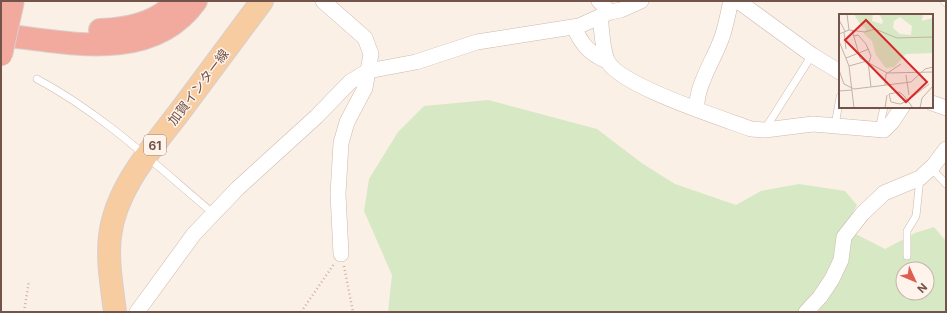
<svg xmlns="http://www.w3.org/2000/svg" width="947" height="313" font-family="Inter,'Noto Sans JP',sans-serif">
<rect width="100%" height="100%" fill="#fbf0e5"/>
<!-- green -->
<path fill="#d7e8c4" fill-rule="evenodd" d="M488,100L597,129L643,164L675,184L736,205L761,191L799,184L845,191L857,205L844,228L885,249L915,233L934,227L946,241V312H388L392,275L364,211L369,179L398,132L424,106ZM903,269H927V293H903Z"/>
<g fill="none" stroke-linecap="round" stroke-linejoin="round">
<defs>
<path id="lane" d="M944,1L946,3
M37,79C103,114 158,167 214,214
M835,125L840,97
M765,129L812,55
M879,129L884,107
M931,168L946,184
M907,256V231L916,216L920,178"/>
<path id="street" d="M323,1L365,38L371,54L365,88L347,122L341,143L338,194L341,254
M599,1L610,12
M738,1L812,55L840,72
M600,17C602,30 602,48 607,60C617,85 724,119 751,129L765,130L813,124L884,130L892,122L902,107
M574,27C581,44 590,54 607,61
M932,103L946,108
M697,109C695,87 715,58 722,37C726,26 728,13 731,1
M137,312L194,234L238,188L316,117L350,82L368,71L416,62L477,42L579,26L610,12L621,10L641,1
M806,312L820,297L832,279L841,260L844,237L862,214L884,193L920,178L933,166L946,149"/>
<path id="primary" d="M115,312C112,287 107,261 110,236C116,186 155,145 184,106C210,71 236,36 262,1"/>
<path id="highway" d="M1,4L2,1
M100,30C127,29 158,24 176,1
M1,35C67,42 151,64 196,1"/>
</defs>
<!-- lane casing -->
<use href="#lane" stroke="#ceb8ae" stroke-width="8"/>
<!-- street casing -->
<use href="#street" stroke="#ceb8ae" stroke-width="16"/>
<!-- primary casing -->
<use href="#primary" stroke="#d8cfcd" stroke-width="24"/>
<!-- highway casing -->
<use href="#highway" stroke="#d8cfcd" stroke-width="24"/>
<!-- path -->
<path stroke="#d4afa1" stroke-width="2.5" stroke-dasharray="1 3" stroke-linecap="butt" d="M344,266L353,312
M24,312L29,281
M301,312L334,264"/>
<!-- lane -->
<use href="#lane" stroke="#fff" stroke-width="7"/>
<!-- street -->
<use href="#street" stroke="#fff" stroke-width="15"/>
<!-- primary -->
<use href="#primary" stroke="#f7cca0" stroke-width="22"/>
<!-- highway -->
<use href="#highway" stroke="#f3aa9e" stroke-width="22"/>
<defs>
<path id="highway-bridge" d="M1,55L13,1"/>
</defs>
<!-- highway-bridge casing -->
<use href="#highway-bridge" stroke="#d8cfcd" stroke-width="24" stroke-linecap="butt"/>
<!-- highway-bridge -->
<use href="#highway-bridge" stroke="#f3aa9e" stroke-width="22"/>
</g>
<g text-anchor="middle" dominant-baseline="central" stroke-width="3" stroke-linejoin="round" paint-order="stroke">
<!-- shield labels -->
<rect fill="#fef4eb" stroke="#9d847b" stroke-width="1" x="144" y="135" width="22" height="20" rx="3"/>
<g font-size="12" font-weight="bold" fill="#73544b">
<text x="155" y="145">61</text>
</g>
<!-- street labels -->
<g font-size="13" fill="#73544b" stroke="#fef4eb">
<text transform="translate(198 87) rotate(-53)">加賀インター線</text>
</g>
</g>
<!-- overview -->
<g transform="translate(839 14)">
<rect width="94" height="94" fill="#fbf0e5"/>
<path d="M15,0H34L33,7L43,10L44,7L40,0H84L83,7L94,4V39L67,40L55,53L47,54L37,41L33,27L25,20L27,14L22,12ZM61,3L73,12L72,21L61,20L54,14L55,7Z" fill="#d7e8c4" fill-rule="evenodd"/>
<path fill="none" stroke="#c5b2a7" stroke-width="1" d="M8,0L10,16M0,6L6,17M13,16L21,44L48,59L94,58M5,18L7,35M0,20L10,16L26,18L36,15L58,24L94,23M15,22L19,21L27,30L32,42L30,48M0,27L10,52L15,94M7,44L30,35M29,47L32,73M10,52L28,47M0,56L5,70L15,75L72,68L86,55L94,53M67,61L70,81M46,71L47,60L62,50M0,77L13,76M46,94L48,81M74,94L65,82L63,80L60,78L50,80L52,88L61,90L66,88L72,84L90,70M81,94L83,84L94,72"/>
<path fill="#d62828" fill-opacity="0.15" stroke="#d62828" stroke-width="2" d="M27,6L88,68L67,88L6,26Z"/>
<rect width="94" height="94" fill="none" stroke="#73544b" stroke-width="2"/>
</g>
<!-- border -->
<rect width="947" height="313" fill="none" stroke="#73544b" stroke-width="4"/>
<!-- north arrow -->
<g transform="translate(915 281) rotate(134)"><circle r="19" fill="#fef4eb" stroke="#c6b4ab"/>
<path d="M0-3L7 15L0 10L-7 15Z" fill="#e05e4f"/>
<text y="-6" font-size="11" font-weight="bold" text-anchor="middle" fill="#73544b">N</text>
</g>
</svg>
